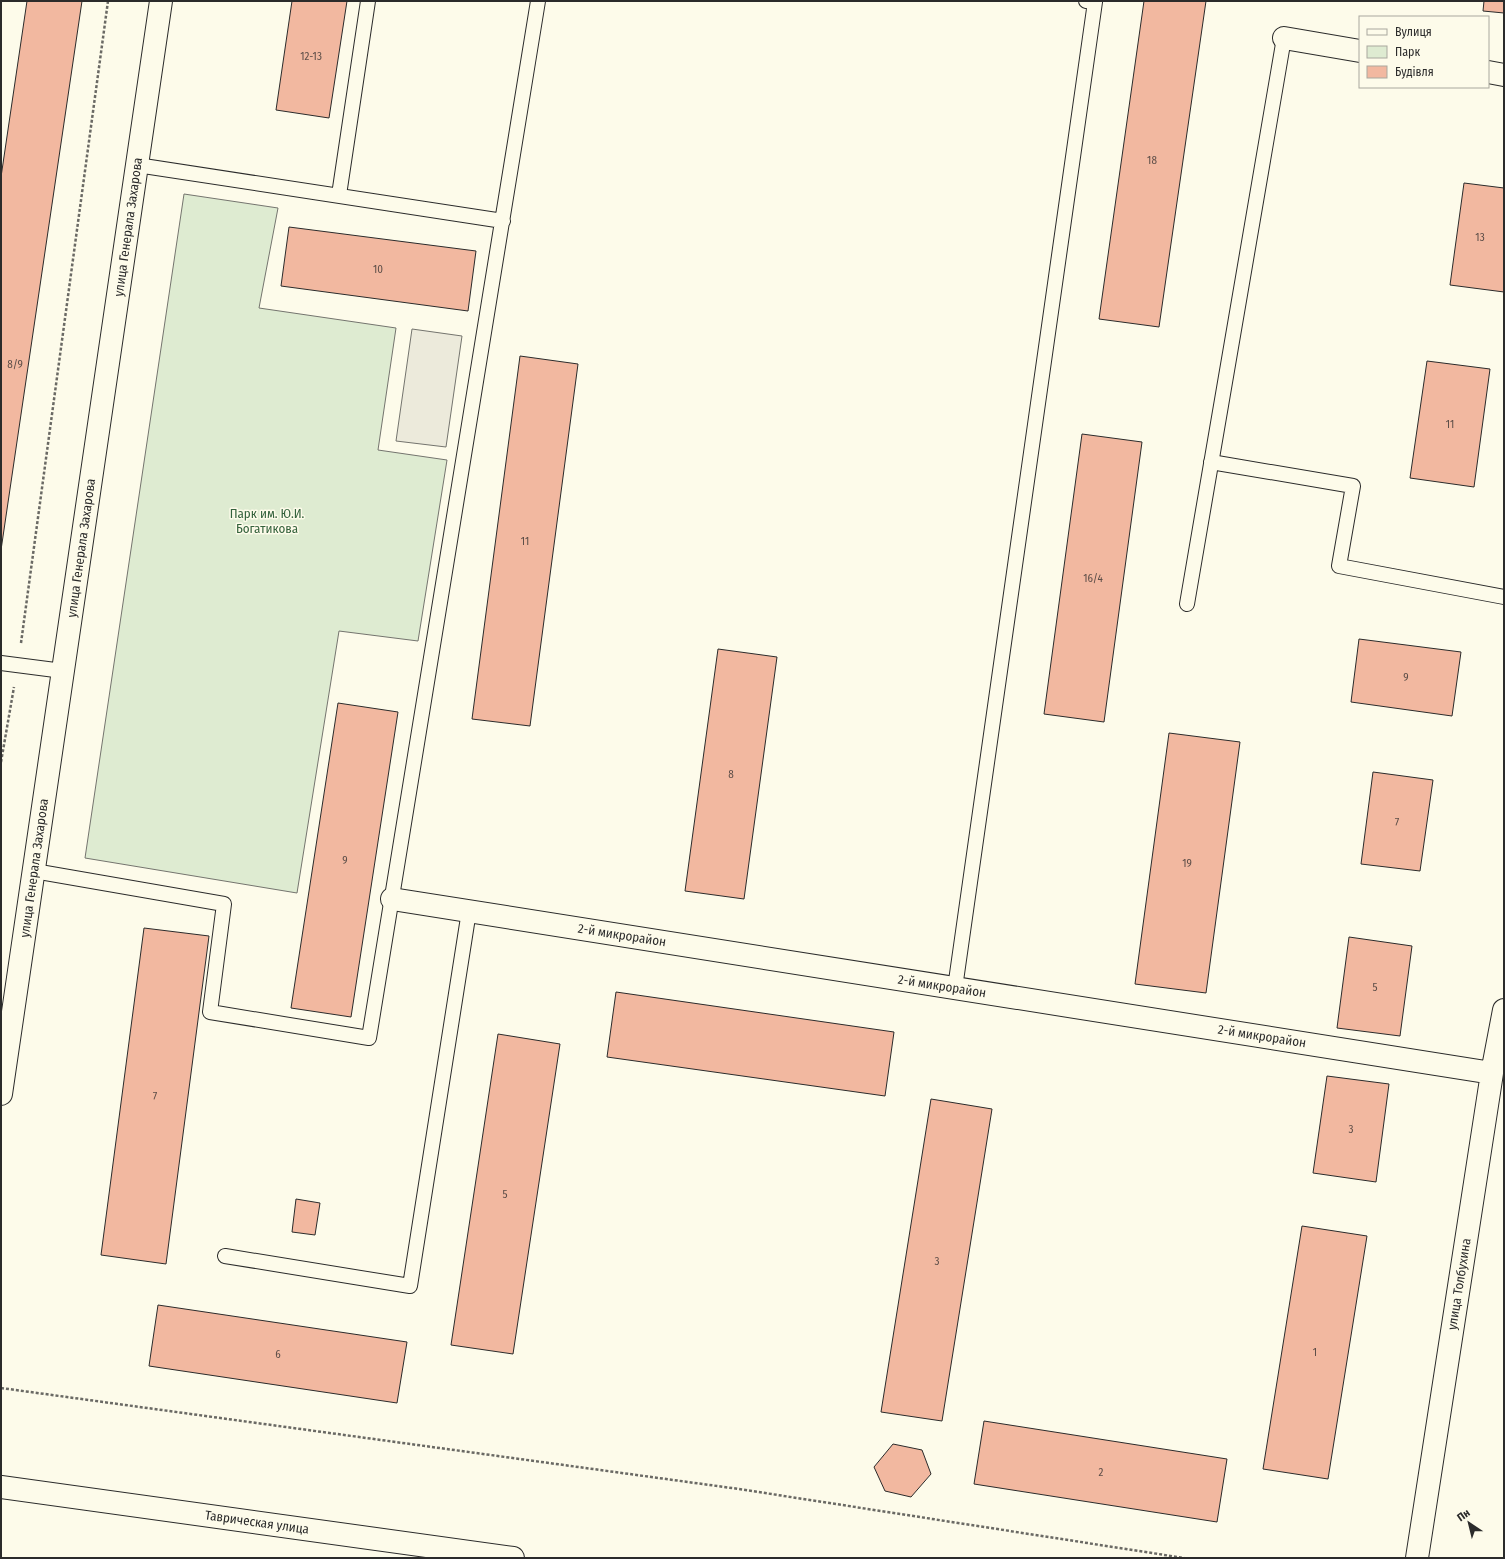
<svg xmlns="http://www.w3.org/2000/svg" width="1505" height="1559" font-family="'Fira Sans Condensed',sans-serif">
<rect width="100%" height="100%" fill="#fdfbea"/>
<!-- green -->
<path fill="#deebd1" stroke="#74746e" d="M184,194L278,208L259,308L396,328L378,450L447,460L418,641L339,631L297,893L85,858Z"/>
<!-- parking -->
<path fill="#eceadb" stroke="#74746e" d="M412,329L462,336L446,447L396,441Z"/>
<!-- building -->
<path fill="#f2b8a0" stroke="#2b2b2b" d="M27,1H82L1,550V177Z
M292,1H347L329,118L276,110Z
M1144,1H1206L1159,327L1099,319Z
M1484,1H1504V13L1483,11Z
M1464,183L1504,188V292L1450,285Z
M289,227L476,251L468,311L281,286Z
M520,356L578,364L530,726L472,719Z
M1427,361L1490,369L1474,487L1410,478Z
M1082,434L1142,442L1104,722L1044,714Z
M1359,639L1461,652L1452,716L1351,702Z
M718,649L777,657L744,899L685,891Z
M338,703L398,712L351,1017L291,1008Z
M1169,733L1240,742L1206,993L1135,984Z
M1373,772L1433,780L1420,871L1361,864Z
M144,928L209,936L166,1264L101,1255Z
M1349,937L1412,946L1400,1036L1337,1028Z
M616,992L894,1032L885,1096L607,1057Z
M498,1034L560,1044L513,1354L451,1345Z
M1327,1076L1389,1084L1376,1182L1313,1173Z
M931,1099L992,1109L942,1421L881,1412Z
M296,1199L320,1203L315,1235L292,1232Z
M1302,1226L1367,1236L1328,1479L1263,1469Z
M158,1305L407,1342L397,1403L149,1366Z
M984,1421L1227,1459L1217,1522L974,1484Z
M893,1444L922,1450L931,1474L911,1497L885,1491L874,1467Z"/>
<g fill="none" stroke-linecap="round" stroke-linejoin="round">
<defs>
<path id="service" d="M137,165L503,221
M339,195L368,1
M1211,462L1353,486L1339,566L1504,597
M1187,604L1284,38
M1,663L63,671
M34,871L224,904L210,1012L369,1038L538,1
M955,988L1095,2L1086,1
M225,1256L410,1286L469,911"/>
<path id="minor" d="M1284,38L1360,51
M1488,72L1504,75
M392,899L1492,1073
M1,1094L161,1
M1417,1558L1492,1073L1504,1010"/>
<path id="trunk" d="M1,1487L513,1558"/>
</defs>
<!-- service casing -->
<use href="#service" stroke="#2b2b2b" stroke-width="16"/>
<!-- minor casing -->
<use href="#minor" stroke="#2b2b2b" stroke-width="24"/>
<!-- trunk casing -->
<use href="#trunk" stroke="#2b2b2b" stroke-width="24"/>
<!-- path -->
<path stroke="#6a6964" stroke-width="2.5" stroke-dasharray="3 2" stroke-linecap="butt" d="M21,643L108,1
M1,762L14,687
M1,1388L739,1489L1184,1558"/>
<!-- service -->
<use href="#service" stroke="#fdfbea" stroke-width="14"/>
<!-- minor -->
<use href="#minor" stroke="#fdfbea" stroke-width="22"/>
<!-- trunk -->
<use href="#trunk" stroke="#fdfbea" stroke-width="22"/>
</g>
<g text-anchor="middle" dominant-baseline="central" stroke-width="3" stroke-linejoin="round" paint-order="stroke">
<!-- number labels -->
<g font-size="11" fill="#5d4e48">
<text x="311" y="56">12-13</text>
<text x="1152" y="160">18</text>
<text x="1480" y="237">13</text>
<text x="378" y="269">10</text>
<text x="15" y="364">8/9</text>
<text x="1450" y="424">11</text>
<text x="525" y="541">11</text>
<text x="1093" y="578">16/4</text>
<text x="1406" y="677">9</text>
<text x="731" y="774">8</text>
<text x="1397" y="822">7</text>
<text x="345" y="860">9</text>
<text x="1187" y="863">19</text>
<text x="1375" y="987">5</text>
<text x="155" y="1096">7</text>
<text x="1351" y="1129">3</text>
<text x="505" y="1194">5</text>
<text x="937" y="1261">3</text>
<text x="1315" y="1352">1</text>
<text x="278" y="1354">6</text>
<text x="1101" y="1472">2</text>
</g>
<!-- street labels -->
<g font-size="13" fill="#2b2b2b" stroke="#fdfbea">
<text transform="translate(128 227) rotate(-82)">улица Генерала Захарова</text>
<text transform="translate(81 548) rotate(-82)">улица Генерала Захарова</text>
<text transform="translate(34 868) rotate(-82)">улица Генерала Захарова</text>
<text transform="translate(622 935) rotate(9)">2-й микрорайон</text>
<text transform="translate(942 986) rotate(9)">2-й микрорайон</text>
<text transform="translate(1262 1036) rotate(9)">2-й микрорайон</text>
<text transform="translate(1459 1284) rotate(-81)">улица Толбухина</text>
<text transform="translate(257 1522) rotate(8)">Таврическая улица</text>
</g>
<!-- park labels -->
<g font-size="13" fill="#34623c" stroke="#fdfbea">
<text x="267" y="513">Парк им. Ю.И.<tspan x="267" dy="15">Богатикова</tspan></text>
</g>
</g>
<!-- border -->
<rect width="1505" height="1559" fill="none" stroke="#2b2b2b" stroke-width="4"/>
<!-- legend -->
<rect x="1359" y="16" width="130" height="72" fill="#fdfbea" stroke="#a9a89e"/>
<rect x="1367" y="29" width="20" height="6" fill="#fdfbea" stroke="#a9a89e"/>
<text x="1395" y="36" font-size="12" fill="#2b2b2b">Вулиця</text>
<rect x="1367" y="46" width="20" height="12" fill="#deebd1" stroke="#a9a89e"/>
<text x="1395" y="56" font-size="12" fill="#2b2b2b">Парк</text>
<rect x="1367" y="66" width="20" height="12" fill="#f2b8a0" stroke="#a9a89e"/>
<text x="1395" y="76" font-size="12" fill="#2b2b2b">Будівля</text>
<!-- north arrow -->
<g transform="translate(1469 1523) rotate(325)" stroke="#fdfbea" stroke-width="3" paint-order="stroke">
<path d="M0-3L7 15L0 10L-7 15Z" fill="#2b2b2b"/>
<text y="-6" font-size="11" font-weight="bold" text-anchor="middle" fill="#2b2b2b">Пн</text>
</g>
</svg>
